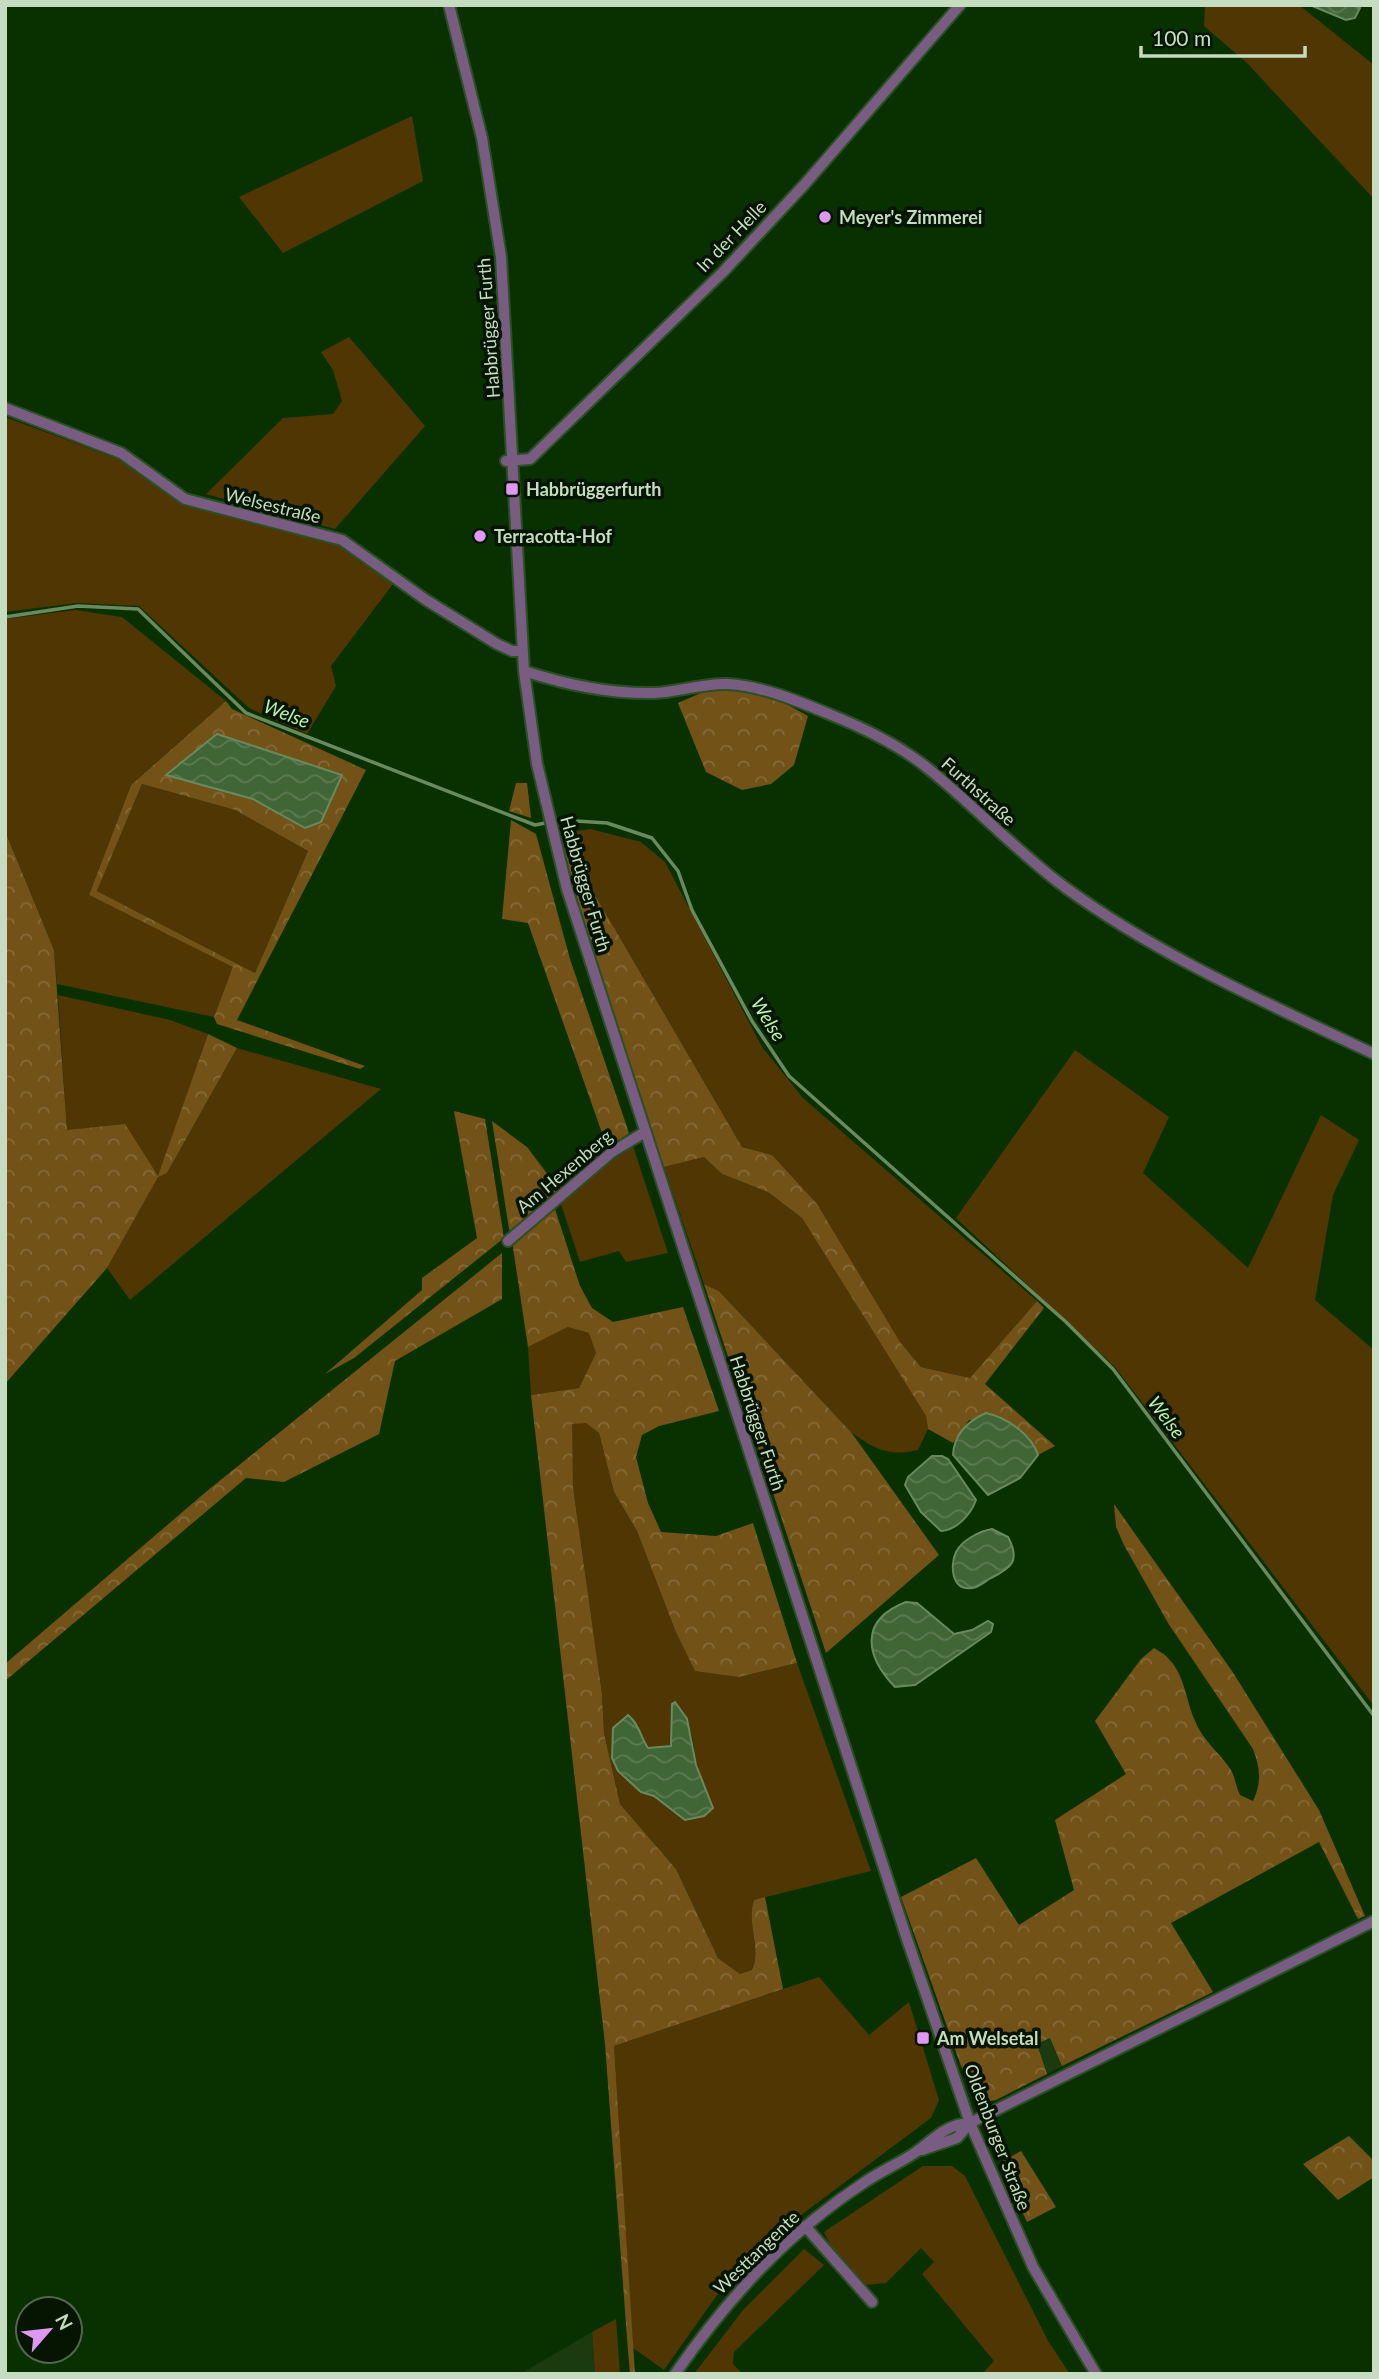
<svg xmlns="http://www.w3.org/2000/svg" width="1379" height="2379" font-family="Lato,sans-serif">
<defs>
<pattern id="forest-crowns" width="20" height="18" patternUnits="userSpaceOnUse" patternTransform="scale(1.75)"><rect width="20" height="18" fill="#725217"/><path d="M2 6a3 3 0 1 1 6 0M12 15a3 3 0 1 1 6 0" fill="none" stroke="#856a37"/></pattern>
<pattern id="water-waves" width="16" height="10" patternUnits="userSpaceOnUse" patternTransform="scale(1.75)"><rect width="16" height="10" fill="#416636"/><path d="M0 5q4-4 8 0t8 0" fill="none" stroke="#5b7b51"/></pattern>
</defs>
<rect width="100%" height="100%" fill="#093100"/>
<!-- built -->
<path fill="#1a3b0f" d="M1050,2038L1062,2066L1047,2074L1037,2044Z
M592,2332L595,2374H520Z"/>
<!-- green -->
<path fill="#4f3603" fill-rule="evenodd" d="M1205,5H1299L1374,65V199L1247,63L1204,26Z
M412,116L423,181L283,253L239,197Z
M349,337L425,426L335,529L206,494L283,418L333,414L342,401L333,370L321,352Z
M5,417L118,459L181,503L343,544L393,584L331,666L336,686L307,734L249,708L139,606L77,603L5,612Z
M75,610L122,617L226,701L131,785L89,895L234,967L214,1017L57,984L54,950L5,831V619Z
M142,784L235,810L308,851L255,973L97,891Z
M590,829L641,842L665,862L762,1047L803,1098L1037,1301L970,1378L921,1367L900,1342L772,1155L742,1147L595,895L577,831Z
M58,995L170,1020L208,1034L159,1176L167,1173L237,1048L381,1089L130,1300L107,1268L158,1176L67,1130Z
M1075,1050L1169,1117L1143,1173L1248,1268L1321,1115L1359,1140L1333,1195L1315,1300L1374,1350V1706L1115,1367L956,1218Z
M633,1146L668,1253L626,1262L619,1251L580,1262L560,1201L616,1154Z
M704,1157L722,1174L768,1192L802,1218L926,1416L928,1429L918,1450C889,1457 874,1449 851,1432L719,1291L704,1284L664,1167Z
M568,1327L590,1333L596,1353L579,1388L531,1395L528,1347Z
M586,1422L599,1433L614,1492L637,1531L675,1630L739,1677L797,1663L871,1871L754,1900C746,1923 762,1949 752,1970L740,1974L718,1958L676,1869L620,1804L604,1733L602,1694L573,1487L571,1424ZM672,1704C708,1740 693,1773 677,1814L654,1796L641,1792L638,1723L641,1738L648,1748L671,1746Z
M819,1977L869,2035L909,2002L939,2100L931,2118L789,2224L727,2281L664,2370L633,2348L614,2046Z
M923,2166H952L965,2176L1048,2341L1070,2374H982L994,2361L922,2274L934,2262L921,2248L886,2283L864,2285L833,2251L824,2232Z
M804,2249L824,2265L734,2352L733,2364L743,2374H694L743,2310Z
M616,2319L620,2374H595L592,2332Z"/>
<!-- forest -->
<path fill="url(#forest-crowns)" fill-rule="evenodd" d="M717,686L761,690L808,716L794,765L771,784L742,790L706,772L678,703Z
M226,701L232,709L366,770L237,1020L365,1066L360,1069L217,1024L214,1017L233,967L89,895L131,785ZM167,775H342L306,828L253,799ZM142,784L235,810L308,851L255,973L97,891Z
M516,783H527L531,818L509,811Z
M511,820L536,834L570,959L629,1133L608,1150L528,923L502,919Z
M5,831L54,950L67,1130L125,1124L158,1176L208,1034L237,1048L167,1173L158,1177L107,1268L5,1384Z
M577,831L595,895L742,1147L772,1155L817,1204L900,1342L921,1367L970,1378L1037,1301L1044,1308L985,1384L1055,1446L1038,1455C1028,1422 997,1422 969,1420L953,1443L928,1429L926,1416L802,1218L768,1192L722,1174L704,1157L664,1167L576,899L560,832Z
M454,1111L485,1119L504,1238L354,1358L325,1374L422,1290V1278L477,1238Z
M492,1121L527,1147L561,1192L510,1235Z
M554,1206L580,1286L592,1308L613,1322L683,1307L719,1411L659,1426L642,1435L636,1457L648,1503L661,1532L716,1536L753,1523L797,1663L739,1677L695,1671L675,1630L637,1531L614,1492L599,1433L586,1423L572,1424L573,1487L602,1694L604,1733L620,1804L676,1869L718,1958L740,1974L752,1970C762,1949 746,1923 754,1900L765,1897L783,1989L614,2046L635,2374H630L628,2351L605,2044L531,1395L579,1388L596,1353L589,1333L568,1327L528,1347L512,1241Z
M502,1253V1299L395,1361L379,1434L284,1482L246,1478L5,1681V1664L207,1491Z
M704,1284L719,1291L851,1432L939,1555L826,1653Z
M1114,1504L1232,1671L1319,1810L1365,1916L1358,1919L1319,1842L1171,1923L1213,1992L1062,2066L1050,2038L1037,2044L1047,2074L996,2100L980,2103L966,2080L901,1897L976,1858L1019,1925L1074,1890L1055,1820L1126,1774L1095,1721L1141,1659L1154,1648C1185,1664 1183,1693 1195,1721C1203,1741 1220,1753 1231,1770C1235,1777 1236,1787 1240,1795L1253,1801C1262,1783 1260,1767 1253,1749L1168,1623L1124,1545L1116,1527Z
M1349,2136L1374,2161V2177L1338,2200L1303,2164Z
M1021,2151L1056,2207L1027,2222L999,2163Z"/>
<!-- water -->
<path fill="url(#water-waves)" stroke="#69895f" stroke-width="2" d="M1310,5H1356L1360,8L1355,18L1346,20Z
M217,734L342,775L321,822L305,828L253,799L166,775Z
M986,1413C1006,1417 1032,1435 1038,1455L1020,1478L988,1495L953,1455C954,1433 968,1421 986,1413Z
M932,1456H942L948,1459L976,1500C971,1514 957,1530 941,1531L921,1512L905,1485L908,1477Z
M992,1529L1008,1537C1021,1561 1011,1568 991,1578C984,1582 979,1587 972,1588C951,1591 950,1565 956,1552C962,1540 980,1531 992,1529Z
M906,1602L917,1603L954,1634L972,1630L988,1621L993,1624L991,1632L915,1685L895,1687C865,1656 859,1620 906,1602Z
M675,1702L687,1719L696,1765L713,1808L704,1816L685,1820L654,1796L641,1792L618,1771L612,1758L613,1728L628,1715C639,1724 640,1736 648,1748L671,1746L672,1704Z"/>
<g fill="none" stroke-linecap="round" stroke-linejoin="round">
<!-- stream -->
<path stroke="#69895f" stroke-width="3.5" d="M5,617L78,606L138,609L246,713L535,825L561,820L607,823L652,838L678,871L692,910L752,1021L789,1076L1066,1322L1113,1369L1374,1716"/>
<defs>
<path id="minor" d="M449,5L482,138L501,257L524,671L537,764L567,889L906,1936L970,2123L1033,2267L1096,2374
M5,408L121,453L185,499L342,540L426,600L497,644L512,651H523
M506,461L530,459L723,272L804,185L960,5
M524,671C567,685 609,694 654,693C678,692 703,683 728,684C762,686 798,701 829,714C864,728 901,746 930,770C977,808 1018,853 1066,888C1161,957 1269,1004 1374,1054
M508,1241L612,1152L645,1132
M922,2150L957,2138L970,2123
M805,2226L872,2302
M675,2374C728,2298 787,2233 865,2182C881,2171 900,2163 916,2152C934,2139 946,2124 970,2123L1374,1921"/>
</defs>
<!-- minor casing -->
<use href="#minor" stroke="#2b5023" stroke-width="14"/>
<!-- minor -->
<use href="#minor" stroke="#795c81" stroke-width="10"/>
</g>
<!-- markers -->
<g fill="#df98f2" stroke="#051502" stroke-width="2.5">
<circle cx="825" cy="217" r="7"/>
<rect x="505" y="482" width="14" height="14" rx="3.5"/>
<circle cx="480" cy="536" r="7"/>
<rect x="916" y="2031" width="14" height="14" rx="3.5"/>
</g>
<g text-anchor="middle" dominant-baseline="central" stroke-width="7" stroke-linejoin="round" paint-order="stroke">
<!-- poi labels -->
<g font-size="18" font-weight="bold" fill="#c6dcc0" stroke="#051502" text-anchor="start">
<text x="839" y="217">Meyer's Zimmerei</text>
<text x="526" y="489">Habbrüggerfurth</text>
<text x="494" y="536">Terracotta-Hof</text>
<text x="937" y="2038">Am Welsetal</text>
</g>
<!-- street labels -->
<g font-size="18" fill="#c6dcc0" stroke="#051502">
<text transform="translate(731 236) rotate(-46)">In der Helle</text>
<text transform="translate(488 328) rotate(-94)">Habbrügger Furth</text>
<text transform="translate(273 505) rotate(14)">Welsestraße</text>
<text transform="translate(979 791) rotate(42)">Furthstraße</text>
<text transform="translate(586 884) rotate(74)">Habbrügger Furth</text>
<text transform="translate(564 1171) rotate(-40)">Am Hexenberg</text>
<text transform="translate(758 1423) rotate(72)">Habbrügger Furth</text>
<text transform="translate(998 2137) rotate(69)">Oldenburger Straße</text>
<text transform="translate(756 2252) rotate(-44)">Westtangente</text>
</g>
<!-- water labels -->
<g font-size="19" font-style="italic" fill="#baf4aa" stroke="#051502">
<text transform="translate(287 713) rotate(21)">Welse</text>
<text transform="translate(769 1019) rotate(58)">Welse</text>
<text transform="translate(1167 1417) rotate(53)">Welse</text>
</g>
</g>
<!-- border -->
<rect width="1379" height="2379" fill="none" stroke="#c6dcc0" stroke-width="14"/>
<!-- north arrow -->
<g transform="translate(49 2330) rotate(62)"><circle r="33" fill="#051502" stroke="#52654e" stroke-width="2"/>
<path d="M0-5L12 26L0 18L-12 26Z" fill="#df98f2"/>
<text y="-10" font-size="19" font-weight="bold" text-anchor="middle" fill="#c6dcc0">N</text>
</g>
<!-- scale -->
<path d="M1141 46v10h164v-10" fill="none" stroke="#c6dcc0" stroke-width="3.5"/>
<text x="1152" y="46" font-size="21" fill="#c6dcc0" stroke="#051502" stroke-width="5" paint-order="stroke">100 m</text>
</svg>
